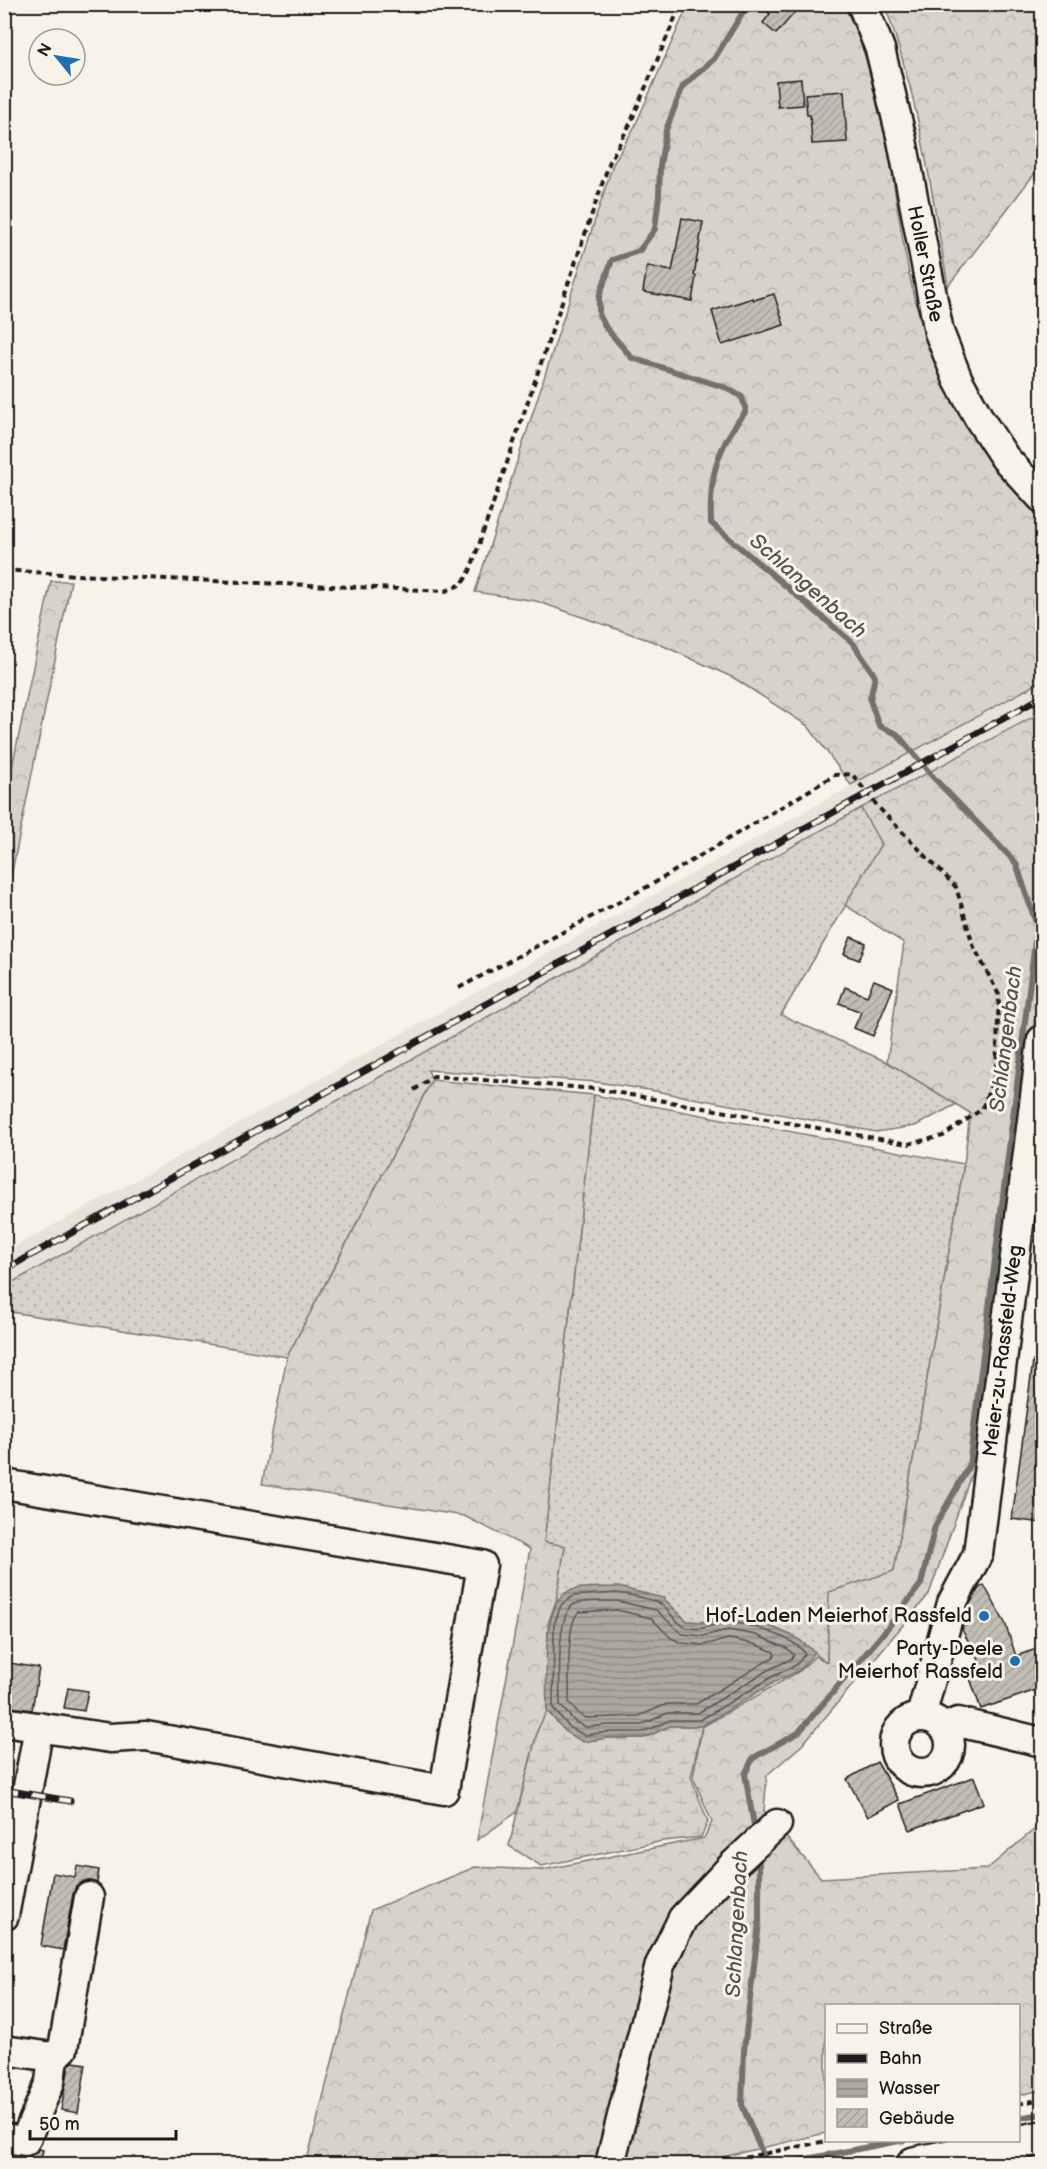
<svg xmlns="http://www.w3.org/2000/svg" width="1047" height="2169" font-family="'Balsamiq Sans',sans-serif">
<defs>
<pattern id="grass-dots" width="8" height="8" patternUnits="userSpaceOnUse" patternTransform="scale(1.5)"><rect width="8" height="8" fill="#d7d3cb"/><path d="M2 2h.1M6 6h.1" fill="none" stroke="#b8b5ae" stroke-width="1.8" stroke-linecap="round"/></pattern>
<pattern id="forest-crowns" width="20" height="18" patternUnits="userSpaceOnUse" patternTransform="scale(1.5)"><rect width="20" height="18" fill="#d7d3cb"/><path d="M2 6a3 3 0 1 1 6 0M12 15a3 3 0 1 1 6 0" fill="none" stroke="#b8b5ae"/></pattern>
<pattern id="wetland-marsh" width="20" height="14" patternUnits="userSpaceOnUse" patternTransform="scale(1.5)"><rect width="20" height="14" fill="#d7d3cb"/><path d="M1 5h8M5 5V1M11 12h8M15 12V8" fill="none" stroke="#b8b5ae"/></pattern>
<pattern id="water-rules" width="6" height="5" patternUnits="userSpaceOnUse" patternTransform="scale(1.5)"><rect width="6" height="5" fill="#aca9a2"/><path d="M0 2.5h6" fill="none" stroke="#8b8983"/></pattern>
<pattern id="building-hatch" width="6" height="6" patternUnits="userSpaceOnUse" patternTransform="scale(1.5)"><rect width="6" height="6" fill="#c0beb5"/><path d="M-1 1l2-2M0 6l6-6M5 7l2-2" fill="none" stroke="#a4a39b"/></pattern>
</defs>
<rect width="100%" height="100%" fill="#f7f3e8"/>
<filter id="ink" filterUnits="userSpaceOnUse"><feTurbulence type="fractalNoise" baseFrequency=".0167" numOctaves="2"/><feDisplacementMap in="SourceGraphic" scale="12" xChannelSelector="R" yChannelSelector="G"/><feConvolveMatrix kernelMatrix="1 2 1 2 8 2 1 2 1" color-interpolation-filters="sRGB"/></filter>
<g filter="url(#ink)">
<!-- built -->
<path fill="#e6e3d9" d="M1042,681V712L861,808L5,1287V1252Z"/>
<!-- grass -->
<path fill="url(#grass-dots)" stroke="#7a7874" stroke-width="1.5" d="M861,808L882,844L781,1015L887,1062L957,1104L915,1126L876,1132L655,1091L597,1082L428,1070L432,1080L287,1357L5,1311L4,1287Z
M594,1095L964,1164L894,1571L830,1592L827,1663L795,1637L760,1622L728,1616L702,1622L687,1621L663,1598L570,1590L556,1601L565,1546L544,1542Z"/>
<!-- forest -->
<path fill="url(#forest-crowns)" stroke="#7a7874" stroke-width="1.5" d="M688,5H843C861,35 869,69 878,103C894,165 898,228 913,291C933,375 974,459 1042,515V681L851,785L808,726L734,678L657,643L536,601L475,592L613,164L635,126Z
M894,5H1042V164L948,286C932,193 919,99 886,9Z
M51,581H71L5,906V801Z
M1042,712V964L973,1469L929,1594L802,1745L767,1775L764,1811L821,1878L987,1869L1042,1823V2090L1019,2095L1018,2006H826V2133L692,2164H306L371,1910L475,1867L542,1870L704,1838L712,1822L693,1777L702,1727L800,1671L815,1656L827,1662L829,1592L894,1571L964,1164L970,1113L887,1062L904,943L845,905L881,844L861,808Z
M432,1080L594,1095L544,1542L565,1546L556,1601L548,1624L547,1711L538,1729L517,1812L477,1840L530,1549L464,1516L262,1484L287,1357Z"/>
<!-- wetland -->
<path fill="url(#wetland-marsh)" stroke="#7a7874" stroke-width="1.5" d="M547,1711L567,1733L584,1741L607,1738H644L670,1726H702L691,1777L708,1822L701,1837L663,1841L541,1866L509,1846L538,1729Z"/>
<!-- water -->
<path fill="url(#water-rules)" stroke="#72716c" stroke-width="1.5" d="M618,1587L663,1598L687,1621L702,1622L728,1616L760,1622L795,1637L815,1652L800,1670L775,1682L702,1726H670L644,1738H607L583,1742L567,1733L547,1711C547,1683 539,1599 572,1590C586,1586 604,1588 618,1587Z"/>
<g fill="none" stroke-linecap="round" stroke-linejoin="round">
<!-- shore -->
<path stroke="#565452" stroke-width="1.5" d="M617,1593C628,1595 653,1598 662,1605C669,1611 676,1623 685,1627C699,1632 713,1624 726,1623C744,1621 797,1638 805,1654L796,1665L772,1677L700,1720H670L643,1732H607L585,1735L570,1728L553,1708L554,1625L561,1605L573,1596Z
M617,1601L656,1610L682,1634L703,1636L728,1630L756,1635L788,1649L794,1655L791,1659L768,1670L698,1713H668L641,1725H607L586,1727L575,1722L560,1705C560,1686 555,1611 575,1604C585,1600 606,1601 617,1601Z
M617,1610L651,1618L671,1638L682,1643L703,1645L729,1639L754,1644L774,1652L775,1656L696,1704H667L639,1716L587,1718L580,1715L569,1702C570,1683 565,1623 579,1612Z"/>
<!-- stream -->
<path stroke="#72716c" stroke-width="6" d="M748,4L714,59L683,86L666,130L660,166L659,195L655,229L639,251L612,260L599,297V314L606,328L632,358L727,388L742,397L746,411C717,447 709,476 711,523L853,643L875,676L870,700L879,726L897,734L933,777L1016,863L1037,926L969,1466L935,1526L921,1584L886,1630L798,1733L753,1758L745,1774L755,1831
M759,1853V1923L744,2050L742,2105L767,2164
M1018,2118L1042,2114
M781,2164L904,2140"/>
</g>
<!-- building -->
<path fill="url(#building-hatch)" stroke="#1c1c1c" stroke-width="1.5" d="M760,4H787L795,12L776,34L763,23L770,14Z
M801,79L803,105L778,107L776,81Z
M844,91L847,142L812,144L810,115H807L805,94Z
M682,218L703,222L694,275L696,276L692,301L643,292L647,266L672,271Z
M774,294L784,325L722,345L712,311L753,298L754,300Z
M851,937L866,943L859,960L844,954Z
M874,980L893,988L873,1036L854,1028L861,1012L839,1003L845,987L867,996Z
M1033,1361L1042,1362V1523L1012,1519Z
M984,1585L1005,1623L1016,1656L1042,1647V1688L981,1709L968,1673L973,1672L972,1667L981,1664L962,1630L967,1609L979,1588Z
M4,1662L39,1668L32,1710L4,1706Z
M68,1688L88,1691L84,1711L64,1708Z
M877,1762L899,1800L868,1817L847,1779Z
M974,1777L984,1803L910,1830L900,1804Z
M77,1866L99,1870L97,1883L91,1881H84L76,1887L73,1894L63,1950L41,1946L53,1873L75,1877Z
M73,2062L86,2064L78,2113L61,2110L69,2065Z
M39,2149L43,2150L40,2164H4V2155L29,2157Z"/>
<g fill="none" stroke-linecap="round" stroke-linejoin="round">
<defs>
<path id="minor" d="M862,4L880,49L902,140L939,332L958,380L980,420L1005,458L1042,498
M4,1484L482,1565L444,1790L146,1736L110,1738L4,1722
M921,1716L952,1603L978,1554L1042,1040
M894 1745a28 28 0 1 1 56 0a28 28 0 1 1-56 0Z
M945,1727L958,1722L1042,1742
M4,1916L39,1727
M4,2050L53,2057L50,2082L25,2141L4,2138
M53,2057L63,2049L89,1897
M610,2164L660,1965L683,1918L733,1865L777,1824"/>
<path id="major" d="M914,2164L1042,2138"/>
</defs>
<!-- minor casing -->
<use href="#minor" stroke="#1c1c1c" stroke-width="33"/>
<!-- major casing -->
<use href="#major" stroke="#1c1c1c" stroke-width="38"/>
<!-- path -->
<path stroke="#1c1c1c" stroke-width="4" stroke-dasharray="6 4.5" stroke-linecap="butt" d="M4,570L76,575L446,591L462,584L470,571L610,161L630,124L681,4
M414,1090L434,1076L597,1089L908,1144L943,1136L982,1109L996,1072L999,995L973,945L956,887L879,808L852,774L835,775L656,882L457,989
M1018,2104L1042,2099
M725,2164L738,2159L831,2140"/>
<!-- minor -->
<use href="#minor" stroke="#f7f3e8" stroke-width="28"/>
<!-- major -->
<use href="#major" stroke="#f7f3e8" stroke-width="33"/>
<defs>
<path id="rail" d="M4,1270L1042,697
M4,1790L70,1801"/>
</defs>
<!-- rail casing -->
<use href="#rail" stroke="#1c1c1c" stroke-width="7"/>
<!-- rail -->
<use href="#rail" stroke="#f7f3e8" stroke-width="4.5" stroke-dasharray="14" stroke-linecap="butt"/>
</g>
</g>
<!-- markers -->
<g fill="#1f6fb2" stroke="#f7f3e8" stroke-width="2">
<circle cx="984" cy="1616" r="6"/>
<circle cx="1015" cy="1661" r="6"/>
</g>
<g text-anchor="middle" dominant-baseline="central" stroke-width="6" stroke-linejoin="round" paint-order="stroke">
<!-- street labels -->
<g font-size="20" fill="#1c1c1c" stroke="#f7f3e8">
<text transform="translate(925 264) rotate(79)">Holler Straße</text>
<text transform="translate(1003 1351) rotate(-83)">Meier-zu-Rassfeld-Weg</text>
</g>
<!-- poi labels -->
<g font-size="20" fill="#1c1c1c" stroke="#f7f3e8" text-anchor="end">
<text x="972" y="1616">Hof-Laden Meierhof Rassfeld</text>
<text x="1003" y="1649">Party-Deele<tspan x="1003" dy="23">Meierhof Rassfeld</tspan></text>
</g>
<!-- water labels -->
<g font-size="21" font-style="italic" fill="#565452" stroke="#f7f3e8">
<text transform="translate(808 586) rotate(41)">Schlangenbach</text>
<text transform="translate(1006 1039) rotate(-83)">Schlangenbach</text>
<text transform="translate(737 1924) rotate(-87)">Schlangenbach</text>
</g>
</g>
<!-- margin -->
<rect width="1047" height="2169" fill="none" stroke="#f7f3e8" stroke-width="24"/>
<rect x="12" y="12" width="1023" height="2145" fill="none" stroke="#1c1c1c" stroke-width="2" filter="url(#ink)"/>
<!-- legend -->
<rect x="825" y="2004" width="195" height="138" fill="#f7f3e8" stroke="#9f9d96" stroke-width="1.5"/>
<rect x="837" y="2024" width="30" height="9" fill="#f7f3e8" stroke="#9f9d96" stroke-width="1.5"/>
<text x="879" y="2034" font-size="18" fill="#1c1c1c">Straße</text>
<rect x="837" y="2054" width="30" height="9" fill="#1c1c1c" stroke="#9f9d96" stroke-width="1.5"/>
<text x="879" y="2064" font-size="18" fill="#1c1c1c">Bahn</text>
<rect x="837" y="2079" width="30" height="18" fill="url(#water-rules)" stroke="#9f9d96" stroke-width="1.5"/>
<text x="879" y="2094" font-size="18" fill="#1c1c1c">Wasser</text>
<rect x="837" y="2109" width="30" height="18" fill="url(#building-hatch)" stroke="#9f9d96" stroke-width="1.5"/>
<text x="879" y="2124" font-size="18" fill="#1c1c1c">Gebäude</text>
<!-- north arrow -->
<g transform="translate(57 57) rotate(300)"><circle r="28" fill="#f7f3e8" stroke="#9f9d96" stroke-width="1.5"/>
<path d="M0-4.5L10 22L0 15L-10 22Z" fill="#1f6fb2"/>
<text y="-9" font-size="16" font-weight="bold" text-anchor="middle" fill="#1c1c1c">N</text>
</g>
<!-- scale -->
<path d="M30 2130v9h146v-9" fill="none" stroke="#1c1c1c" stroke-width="3"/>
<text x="39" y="2130" font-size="18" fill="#1c1c1c" stroke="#f7f3e8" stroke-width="4.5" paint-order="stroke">50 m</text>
</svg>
